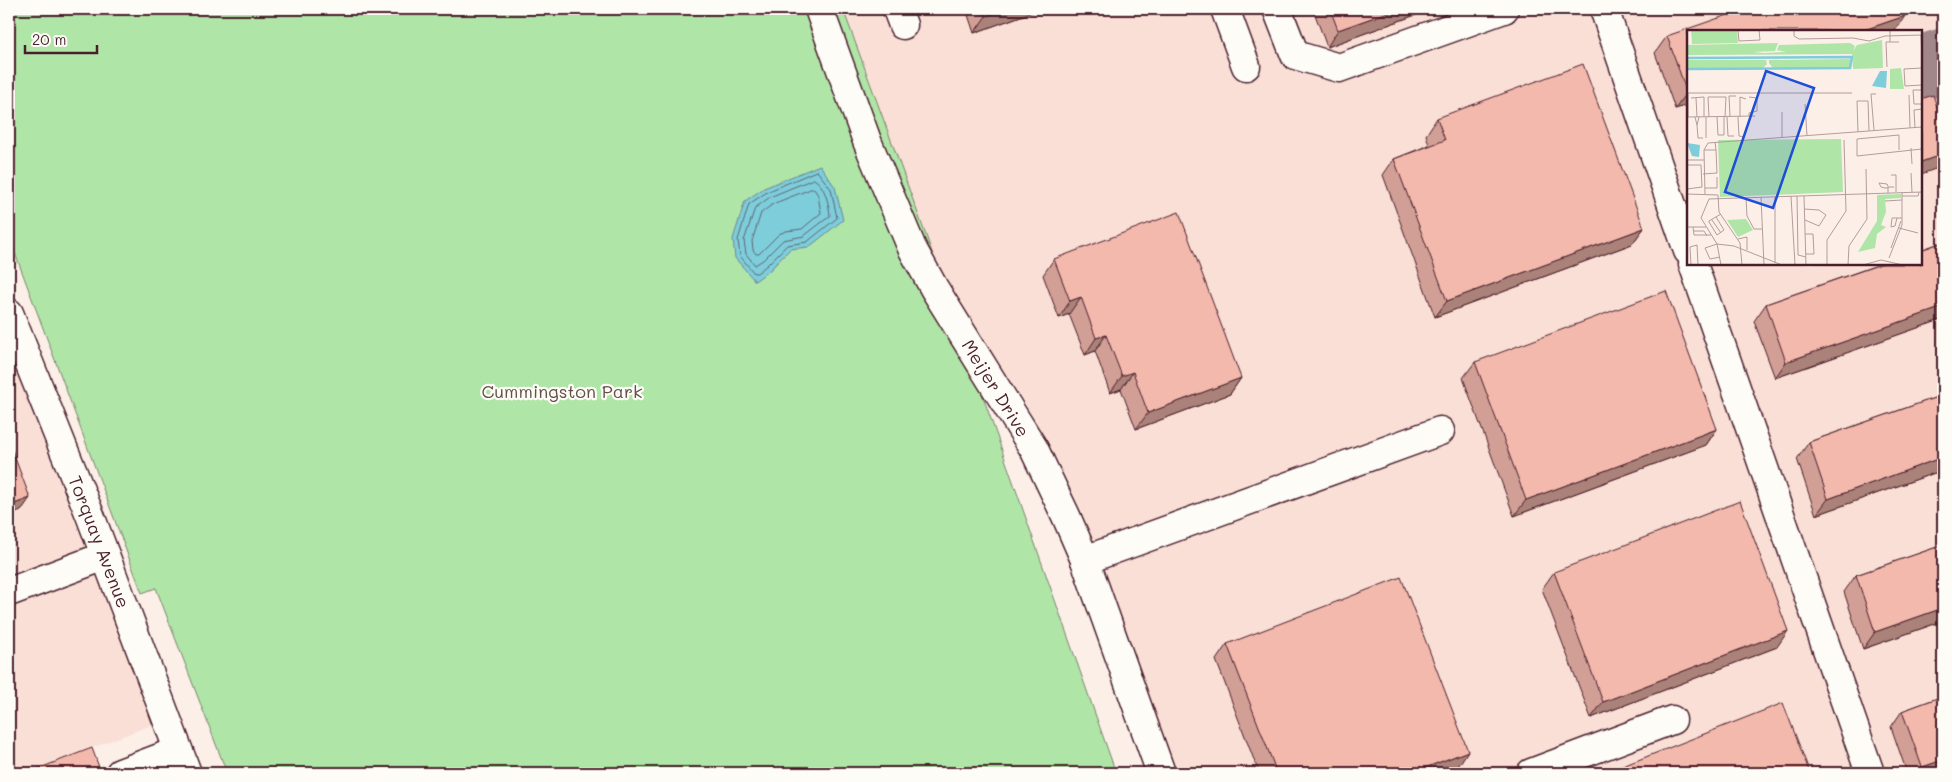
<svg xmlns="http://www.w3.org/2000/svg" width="1952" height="782" font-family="Mali,sans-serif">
<rect width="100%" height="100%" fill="#fbefe8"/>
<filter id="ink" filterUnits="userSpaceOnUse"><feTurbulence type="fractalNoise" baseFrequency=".02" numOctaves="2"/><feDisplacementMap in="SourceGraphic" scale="10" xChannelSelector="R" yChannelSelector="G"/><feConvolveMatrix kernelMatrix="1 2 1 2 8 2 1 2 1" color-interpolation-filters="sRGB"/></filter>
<g filter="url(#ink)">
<!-- built -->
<path fill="#f9dfd6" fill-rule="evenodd" d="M843,9H1943V773H1176L1083,514L1059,464L1025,403L975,328L932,254ZM1688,31H1921V264H1688Z
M9,351L154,724L26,773H9Z"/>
<!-- green -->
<path fill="#b0e5a8" stroke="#7d826a" d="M9,9H843L928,241L1116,773H227L156,588L142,593L9,237Z"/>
<!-- water -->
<path fill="#7ecddb" stroke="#698795" d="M820,165L835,187L843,220L809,247L790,249L771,269L755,281L735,258L733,239L745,201L764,188Z"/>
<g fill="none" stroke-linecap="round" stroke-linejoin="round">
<!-- shore -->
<path stroke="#5f6571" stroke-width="1" d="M817,171L831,189L837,218L807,242L787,245L767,265L757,273H754L740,256L738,240L749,204L767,192Z
M814,179C825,185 829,204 830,216L804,236L783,240L763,260L755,265L746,254L744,241L755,208L770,197Z
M811,189H814L818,195L821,213L802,229L786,231L779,234L759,254H756L753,250L752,241L761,213L773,204Z"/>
<!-- taxiway -->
<path stroke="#a2878a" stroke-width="65" d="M1921,68L1943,61"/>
<defs>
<g id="minor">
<path id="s1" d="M819,9L867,141L912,248L934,288L1034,449L1066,516L1085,560L1161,773"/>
<path d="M897,9L903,25"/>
<path d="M1225,9L1246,66"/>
<path d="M1277,9L1295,55L1339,68L1504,9"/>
<path d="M1604,9L1688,251"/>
<path d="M1693,264L1870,773"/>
<path id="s2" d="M9,313L90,515L187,773"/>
<path d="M1085,560L1440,431"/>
<path d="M9,592L105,556"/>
<path d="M120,773L178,751"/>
<path d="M1531,773L1672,720"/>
</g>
</defs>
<!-- minor casing -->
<use href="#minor" stroke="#4a1f2b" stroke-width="31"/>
<!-- minor -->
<use href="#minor" stroke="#fdfcf7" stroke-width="28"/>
</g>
<!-- wall -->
<path fill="#d19f95" stroke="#4a1f2b" d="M966,9H1040L974,33Z
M1313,9H1432L1327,47Z
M1688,31V105L1675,109L1655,53L1667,36Z
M1437,118L1644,228L1632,244L1435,317L1383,175L1394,159L1429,145L1426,135Z
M1943,242V319L1775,378L1754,321L1766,304Z
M1054,259L1241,378L1230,394L1136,429L1121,389L1110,393L1095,351L1085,355L1069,314L1059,318L1043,275Z
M1475,362L1717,429L1706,445L1514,516L1463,378Z
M1943,395V470L1816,515L1797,459L1809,442Z
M1943,545V621L1863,649L1844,592L1856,575Z
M1554,572L1777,647L1591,718L1542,589Z
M1227,644L1457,768L1443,773H1259L1216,660Z
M1943,696V772L1941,773H1907L1891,727L1902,711Z"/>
<!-- shaded-wall -->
<path fill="#aa8279" stroke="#4a1f2b" d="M1007,9H1040L974,33L986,16Z
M1397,9H1432L1327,47L1338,30Z
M1905,16L1895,31H1861Z
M1688,92V105L1675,109L1687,93Z
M1943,154V164L1941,167L1921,174V162Z
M1644,228L1632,244L1435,317L1447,301Z
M1081,297L1069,314L1059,318L1070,301Z
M1943,307V319L1775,378L1786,362Z
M1106,335L1095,351L1085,355L1096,338Z
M1133,372L1121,389L1110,393L1122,376Z
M1241,378L1230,394L1136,429L1148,413Z
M1717,429L1706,445L1514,516L1526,500Z
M1943,457V470L1816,515L1828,499Z
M30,498L21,511L9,516V506Z
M1943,608V621L1863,649L1875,632Z
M1788,631L1777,647L1591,718L1603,702Z
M1468,751L1457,768L1443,773H1412Z
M1943,760V772L1941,773H1918L1922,767Z
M100,770L98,773H90Z"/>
<!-- building -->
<path fill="#f3b9ad" stroke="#4a1f2b" d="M983,9H1007L986,16Z
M1330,9H1397L1338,30Z
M1745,9H1903L1905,16L1861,31H1688V92L1687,93L1667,36Z
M1583,64L1644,228L1447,301L1394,159L1445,140L1437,118Z
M1933,95L1943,124V154L1921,162V99Z
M1179,212L1241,378L1148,413L1133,372L1122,376L1106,335L1096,338L1081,297L1070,301L1054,259Z
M1943,242V307L1786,362L1766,304L1881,264H1921V250Z
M1666,291L1717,429L1526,500L1475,362Z
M1943,395V457L1828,499L1809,442Z
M9,442L30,498L9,506Z
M1740,501L1788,631L1603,702L1554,572Z
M1943,545V608L1875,632L1856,575Z
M1401,577L1468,751L1412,773H1277L1227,644Z
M1943,696V760L1922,767L1902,711Z
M1783,703L1810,773H1605Z
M92,748L100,770L90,773H27Z"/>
</g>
<g text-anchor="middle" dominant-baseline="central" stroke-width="4.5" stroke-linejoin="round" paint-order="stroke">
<!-- street labels -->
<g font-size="18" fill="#4a1f2b" stroke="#fdfcf7">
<text stroke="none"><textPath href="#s1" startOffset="420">Meijer Drive</textPath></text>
<text stroke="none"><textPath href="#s2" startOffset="246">Torquay Avenue</textPath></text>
</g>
<!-- park labels -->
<g font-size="18" fill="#64504a" stroke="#fdfcf7">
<text x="562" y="391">Cummingston Park</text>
</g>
</g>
<!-- overview -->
<g transform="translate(1687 30)">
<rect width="235" height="235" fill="#fbefe8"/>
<path d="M4,0H50L51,13L5,14ZM195,10L196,38L166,39L165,24L0,25V15L91,13L88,21L66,22L76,23L99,22L90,20L92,15L163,13L168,16L166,21L170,15ZM163,29V37H159L86,38L82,33V30ZM0,30H79L80,34L76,38H0ZM214,38L217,59H203V39ZM154,109L156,162L33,167L31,110ZM214,164V168L198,169L199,182L194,195L199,197L190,204L188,218L171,222L190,191V165ZM59,189L66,200L51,207L40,190Z" fill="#b0e5a8"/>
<path d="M193,41H200L199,58L185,56ZM0,113L13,115L12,127L5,126Z" fill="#7ecddb"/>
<path fill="none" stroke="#7ecddb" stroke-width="2.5" d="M0,28L166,27M0,39L163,38L165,27"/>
<path fill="none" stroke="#b49c9c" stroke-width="1" d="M51,0L52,11L73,10L72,0M107,0V6L112,9L166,8L182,11L198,6L235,5M203,0V12H212M234,5L235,29M200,37L199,12H203M235,38L217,39L218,56L235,55M235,60H226L227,74H235M0,63H165M1,63V87M222,65L223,98M4,68L17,67V87M9,68L10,87M118,74L120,106M95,82V107M62,86V83L70,81V68L62,67M0,87L68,86M8,87L10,95L12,87M19,87V108M22,87L21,67H39L38,87M30,87L31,105H37V87M40,87L41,106H47M43,87L42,66H49M51,87L52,106L58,107M53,87V67L59,69M10,95L11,108H16M228,98L227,80L235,79M187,100L184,64H189M171,102L170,71H181L182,101M224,118L225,134M17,120H29L28,112M212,120V105L170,109V126L235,119M0,130H17M0,135H14L15,157L0,159M224,143L225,162M16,144L30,143L29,120M204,145H209V162M18,158H30V147M201,163V156L200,154L192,153L194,157L198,158H201L202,157H207M0,164L31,165L32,182L53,213L55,235M18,164L17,120L21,113L235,97M104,166L108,235M110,166L111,225L119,227M117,166L119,235M215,166H231L232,162M74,167L77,235M88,167V233M59,168L60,186L67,199H75M198,171L215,170M117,179L132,180L139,185L132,196L118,190M29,187L37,200L30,205L22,192V191L34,184M210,188L208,196L204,197L205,188H215M25,190L34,203M0,197H19M6,197L7,205H24M212,198L231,203M6,201H17L20,206M118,204H126L127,224H119M51,209L60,207V220M204,218L214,191M33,227L23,229L18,218L30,214L47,216L95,235M202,228L215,195V162M4,235L3,217L10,215L11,235M34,235L30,214L14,188L22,169L235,162M140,235V210L159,181L157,110M161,235L162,216L180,189L179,139M176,235L194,230L216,235"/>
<path fill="#1d4ed8" fill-opacity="0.15" stroke="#1d4ed8" stroke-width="2.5" d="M79,41L127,58L86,178L38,162Z"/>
<rect width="235" height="235" fill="none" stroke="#4a1f2b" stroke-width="2.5"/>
</g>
<!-- margin -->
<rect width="1952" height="782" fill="none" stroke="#fdfcf7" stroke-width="30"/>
<rect x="15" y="15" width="1922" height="752" fill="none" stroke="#4a1f2b" stroke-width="2" filter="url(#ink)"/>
<!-- scale -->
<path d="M25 45v8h72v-8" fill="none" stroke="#4a1f2b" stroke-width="2.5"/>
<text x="32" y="45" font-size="15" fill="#4a1f2b" stroke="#fdfcf7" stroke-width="4" paint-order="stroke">20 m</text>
</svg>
